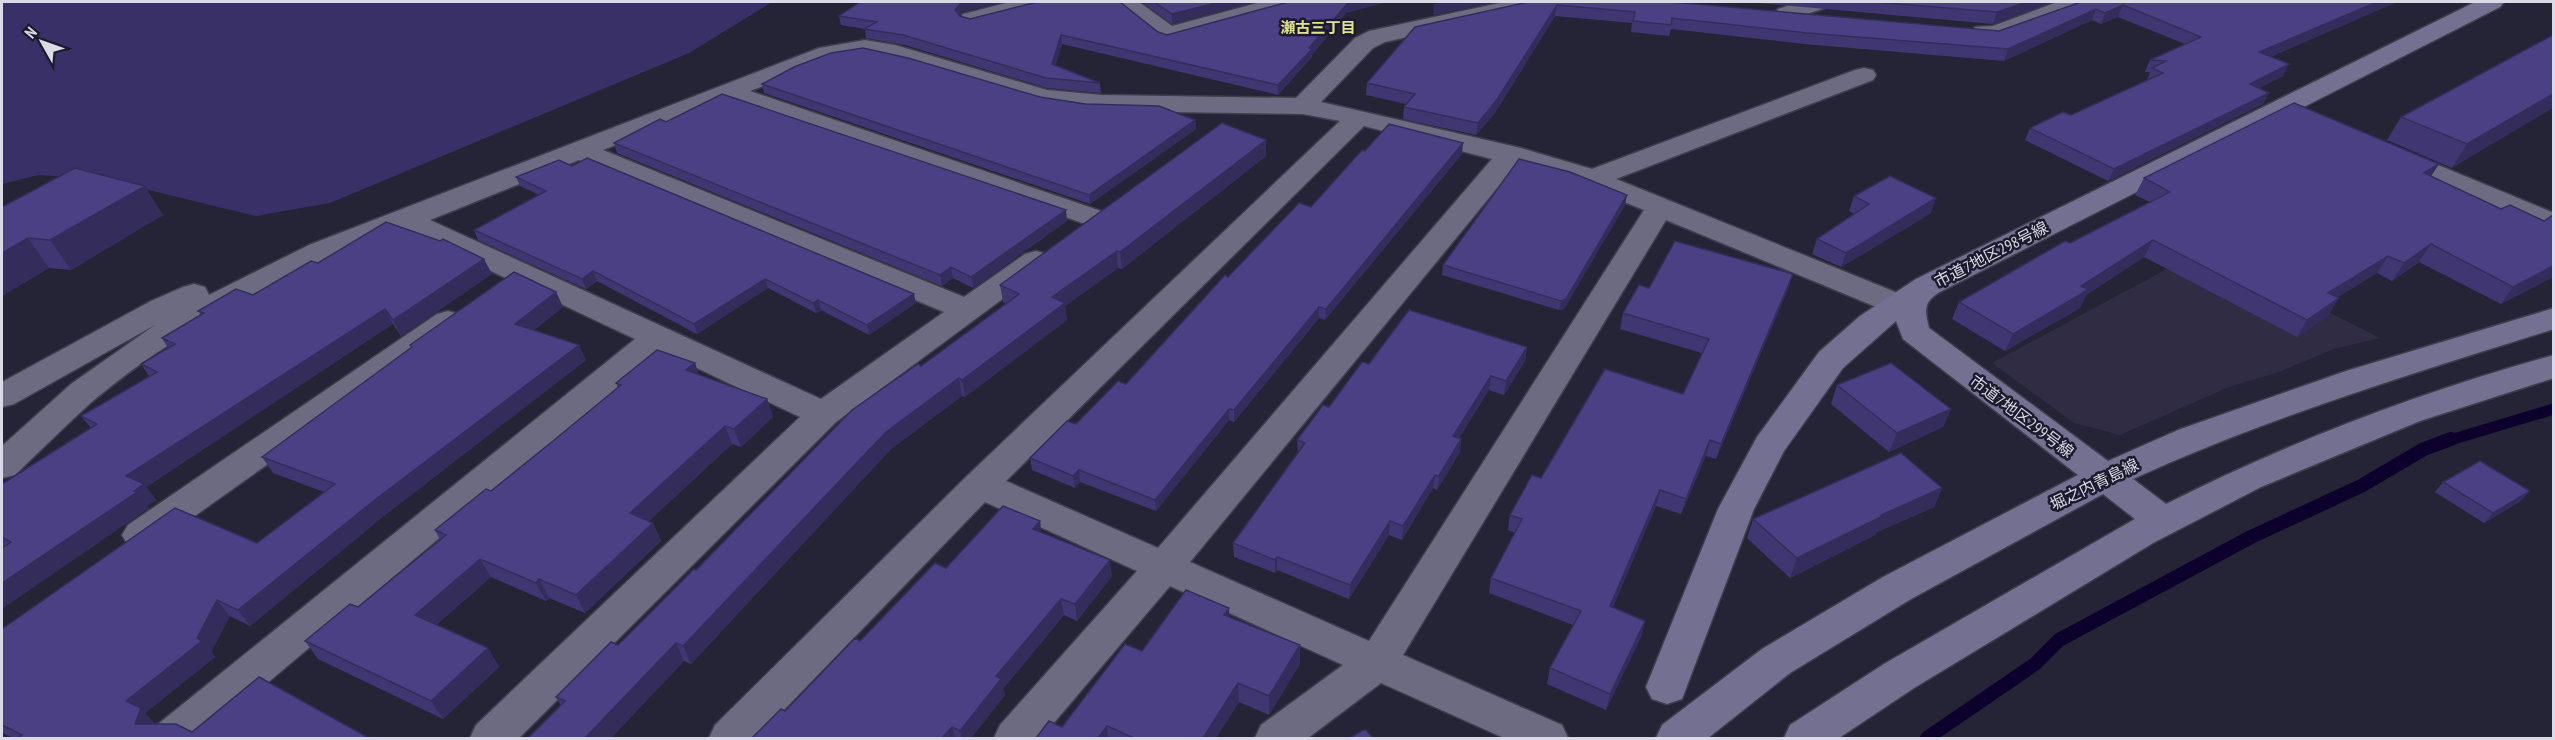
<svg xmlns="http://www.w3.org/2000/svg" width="2555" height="740" font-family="'PT Sans Narrow','Noto Sans JP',sans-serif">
<rect width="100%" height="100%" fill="#252336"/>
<!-- built -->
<path fill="#2f2c44" d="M2204,249L2380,338L2334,349L2279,372L2229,387L2120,435L2074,423L1992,363Z"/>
<!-- green -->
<path fill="#393068" d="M2,2H772L689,53L330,203L256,216L103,179L38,175L2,184Z"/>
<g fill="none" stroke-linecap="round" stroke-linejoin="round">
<!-- stream-far1 -->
<path stroke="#0e002d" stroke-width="11" d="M2447,441L2554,409"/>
<!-- stream -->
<path stroke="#0e002d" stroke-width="14" d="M1927,738L2035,664L2059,640L2251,537L2361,486L2424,449L2451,439"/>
<defs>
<path id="street" d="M1010,2H1047L1043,7L971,26L963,24L959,19L963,14Z
M1113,2H1139L1172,26L1261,2H1297L1293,7L1168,42L1160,40Z
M1504,2H1546L1542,7L1534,9L1385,42L1373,48L1321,102L1521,148L1592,169L1855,70L1864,68L1873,70L1876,75L1873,80L1616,179L1920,302L1925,309L1920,316L1909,319L1898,316L1666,220L1403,655L1562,725L1568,738H1504L1381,683L1308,738H1255L1261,725L1343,665L1170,586L1041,738H994L1000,725L1137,571L985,502L757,738H709L715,725L967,476L1340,121L1303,114L1102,111L1045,105L892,59L865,54L832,60L750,91L1104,212L1108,218L1104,224L1094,227L727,100L603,150L964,297L1025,254L1036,251L1047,254L1051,260L1047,266L836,422L519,738H470L476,725L800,417L661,351L202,738H151L157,725L635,339L404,230C293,271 185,324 94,400C67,424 41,450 15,475L2,478V446L71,384L155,325L14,404L2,407V382L151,301L183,287L194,284L205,287L209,295L309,245L819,48L865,40L895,45L1047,90L1102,95L1296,98L1355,38L1369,31ZM1364,126L1492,159L1158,548L1006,481ZM579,160L944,312L821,399L430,220ZM1516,165L1560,176L1644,210L1369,641L1190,562Z
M1799,2H1832L1828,7L1786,21L1778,19L1774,14L1778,9Z
M2057,2H2089L2085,7C2054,19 2007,45 1975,37L1971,32L1975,27L1993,26Z
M2392,146L2554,213V233L2382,160L2378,154L2382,148Z
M448,311L459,314L464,321L459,328L154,545L141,549L128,545L122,535L128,525L437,314Z"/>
<path id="secondary" d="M2475,2H2504L2500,7L1938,293C1923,303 1925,311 1929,328L2108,461L2178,430L2346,371L2554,308V329C2411,374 2269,417 2133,479L2166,504C2289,442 2420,392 2554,355V378L2420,421L2261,487L2153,543L1914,688L1839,738H1784L1790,725L1884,664L2135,519L2103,494L1911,599L1790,673L1708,738H1656L1662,725L1762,649L1883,577L2078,475L1903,339L1896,321L1843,368L1784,451L1754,509L1682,699L1667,704L1652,699L1646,687L1718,509L1757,437L1819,352L1860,316L1916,279Z"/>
</defs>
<!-- street casing -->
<use href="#street" stroke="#403d4d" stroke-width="3"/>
<!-- secondary casing -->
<use href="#secondary" stroke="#403d4d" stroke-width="3"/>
<!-- street -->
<use href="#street" fill="#6c6b81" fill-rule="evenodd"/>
<!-- secondary -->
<use href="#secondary" fill="#737092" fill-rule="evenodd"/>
</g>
<!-- wall -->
<path fill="#403772" d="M1142,2H1254L1172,24Z
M1288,2H1386L1346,13L1312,55L1311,58L1278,95L1062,44L1055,66L1100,83L1101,93L1047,88L905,45L866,38L865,29L841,25L839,16L962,12L959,16L970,19L1158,32L1167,35Z
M1528,2L1999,31L2081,2H2397L2270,57L2283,76L2259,88L2269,93L2263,104L2108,181L2025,140L2030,128L2071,115L2148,80H2147L2150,72H2145L2150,60L2185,44L2118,17L2101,24L2092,20L2004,61L1804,44L1671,29L1669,36L1631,32L1632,23L1555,16L1495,113L1476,135L1403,119L1404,107L1406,104L1366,95L1367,83Z
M1746,2H2052L1993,24Z
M2553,35L2452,168L2387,140L2401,117Z
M762,84L1040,97L1195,120L1196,129L1090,204L764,93Z
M666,122L1067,221L973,288L953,278L942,286L617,153L614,143Z
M1266,140V156L1122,269L1118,268L1065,306L1067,320L965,397L962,396L891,449L691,664L684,661L611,738H528L561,706L556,697L618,645L696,570L921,366L1006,304L1003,302L1000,285Z
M1365,151L1462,154L1325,320L1319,318L1234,422L1229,420L1156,511L1080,482L1075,488L1032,470L1030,458L1076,424L1126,384L1228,277L1311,207Z
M572,166L916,303L869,335L821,310L816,313L768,288L697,334L597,281L586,289L478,240L474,230L539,195L520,186L516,177Z
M2431,176L2553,277L2501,304L2419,262L2392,281L2377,273L2337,297L2328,316L2297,337L2144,257L2086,295L2080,308L2005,351L1952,319L1959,302L2070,243L2150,202L2135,195L2144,178Z
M1854,196L1931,213L1841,267L1812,254L1817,239L1854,214L1849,211Z
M1625,205L1564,309L1559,310L1442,275L1443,265Z
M2,207L163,215L71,270L49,268L2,296Z
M318,263L492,274L401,336L393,324L146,487L156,500L147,506L149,508L3,547H2V484L91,428L81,416L149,376L141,364L168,348L162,338L201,315L198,311L253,295Z
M1793,274L1788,289L1716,459L1706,456L1681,514L1656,506L1613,607L1645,621L1641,637L1606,710L1547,684L1550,668L1573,625L1489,593L1491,578L1515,533L1508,530L1510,515L1541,478L1683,394L1702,353L1620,329L1623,313L1649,288Z
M556,292L563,307L534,330L586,360L385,515L250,626L230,616L211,652L215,657L145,713L155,724L192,732L369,738H13L2,733V629L257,543L324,492L273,473L262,457Z
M1527,347L1525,361L1504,395L1489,390L1459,438L1461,439L1460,452L1437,490L1433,488L1402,540L1389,535L1349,599L1277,570L1275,573L1234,557L1233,543L1298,454L1297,440L1369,364Z
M695,363L699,375L767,399L773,417L741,447L732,444L649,521L653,523L661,541L585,613L549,598L546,601L491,577L436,625L488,648L499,667L443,719L318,659L305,641L358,607L440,540L435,530L491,491L553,441L618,388L616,383Z
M1837,385L1951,409L1943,427L1889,452L1831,404Z
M2443,482L2521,501L2484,523L2435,492Z
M1942,488L1934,507L1877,532L1875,535L1790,578L1747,538L1753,519Z
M1040,521L1041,532L1112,576L1077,621L1064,615L1003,689L1005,695L971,738H752L946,568Z
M1229,617L1300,664L1269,715L1239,702L1216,738H1036L1062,727L1142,651Z"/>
<!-- shaded-wall -->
<path fill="#342d5c" d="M965,2H1003L962,12L957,19L955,10L961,3Z
M1220,2H1254L1172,24V14Z
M1356,2H1386L1346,13L1312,55L1311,58L1278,95V85L1347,4Z
M1445,2H1496L1433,15L1434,4Z
M2027,2H2052L1993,24L1997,12Z
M2377,2H2397L2253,64L2259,52Z
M1557,5L1555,16L1495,113L1476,135L1478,123Z
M2123,5L2118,17L2101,24L2105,13Z
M2096,9L2092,20L2004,61L2008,49Z
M1061,35L1062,44L1053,74L1052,64Z
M2289,64L2283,76L2244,96L2250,84Z
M2269,93L2263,104L2108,181L2114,169Z
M2553,94V108L2452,168L2467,144Z
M1195,120L1196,129L1090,204L1089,195Z
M1266,140V156L1122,269L1120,252Z
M1463,143L1462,154L1325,320L1326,309Z
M2439,164L2428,181L2424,173Z
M145,186L163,215L71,270L50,240Z
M1627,195L1625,205L1564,309L1559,310L1561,301Z
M1936,198L1931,213L1841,267L1846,253Z
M1066,210L1067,221L973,288L971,277Z
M28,238L49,268L2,296V253Z
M2153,240L2144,257L2086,295L2080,308L2005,351L2013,334L2081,286Z
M2431,244L2419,262L2392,281L2404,263Z
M1117,251L1118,268L1065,306L1067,320L965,397L962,380L1052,297Z
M2388,256L2377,273L2317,310L2328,293Z
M484,259L492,274L401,336L393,320Z
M2553,266V277L2501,304L2513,287Z
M951,267L953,278L942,286L940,275Z
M593,271L597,281L586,289L582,279Z
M1793,274L1788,289L1716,459L1721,444Z
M765,279L768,288L697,334L694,324Z
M556,292L563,307L522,339L515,324Z
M914,294L916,303L869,335L867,325Z
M2339,298L2328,316L2297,337L2307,320Z
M818,300L821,310L816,313L813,303Z
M1319,307V318L1234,422V410Z
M385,309L393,324L146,487L156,500L147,506L149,508L2,609V583L126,476Z
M579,345L586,360L385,515L250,626L238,610L376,499Z
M1527,347L1525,361L1504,395L1506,381Z
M695,363L701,381L686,370Z
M1491,376L1489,390L1452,449L1453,436Z
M959,378L962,396L891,449L691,664L683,646L886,432Z
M767,399L773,417L741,447L734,429Z
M1229,409V420L1156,511L1155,500Z
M1951,409L1943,427L1889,452L1897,433Z
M725,426L732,444L638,531L630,513Z
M1461,439L1460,452L1437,490L1439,476Z
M1710,440L1706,456L1681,514L1686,499Z
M1079,470L1080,482L1075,488L1073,476Z
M1435,475L1433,488L1402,540L1403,526Z
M1942,488L1934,507L1877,532L1875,535L1790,578L1797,558L1881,515Z
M1660,490L1656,506L1606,622L1610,606Z
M2530,491L2521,501L2484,523L2493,513Z
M1040,521L1042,538L1033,529Z
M1390,521L1389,535L1349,599L1350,585Z
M653,523L661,541L585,613L576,595Z
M1277,557V570L1275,573V560Z
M480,559L491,577L426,633L415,615Z
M1110,560L1112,576L1077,621L1075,604Z
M539,579L549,598L546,601L536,583Z
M1061,599L1064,615L1003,689L1005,695L971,738H962L960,731L996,676Z
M217,600L230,616L211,652L215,657L145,713L155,724H135L126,701L197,638Z
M1229,608L1230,627L1224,615Z
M1645,621L1641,637L1606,710L1610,694Z
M676,643L684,661L611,738H585Z
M1300,645V664L1269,715V696Z
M488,648L499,667L443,719L431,701Z
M1238,683L1239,702L1216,738H1203Z
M1107,726L1108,738H1098Z
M952,727L955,738H942Z"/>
<!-- building -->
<path fill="#4b4084" stroke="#342d5c" stroke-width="1.5" d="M860,2H965L961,3L955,10L960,16L970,19L1037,2H1120L1158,32L1167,35L1288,2H1356L1347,4L1309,48L1312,49L1278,85L1061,35L1052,64L1100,83L1046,78L903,35L864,29L877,22L839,16Z
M1154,2H1220L1172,14Z
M1528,2H1672L1999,31L2081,2H2377L2259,52L2289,64L2250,84L2269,93L2114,169L2030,128L2063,112L2071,115L2163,73L2152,68L2166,61L2150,60L2201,37L2123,5L2105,13L2096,9L2008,49L1807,33L1672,18L1671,25L1633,21L1635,12L1557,5L1496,101L1478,123L1404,107L1415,94L1367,83L1415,27Z
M1873,2H2027L1997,12Z
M2553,35V94L2467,144L2401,117Z
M863,48L908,58L1040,97L1085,104L1159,106L1195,120L1089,195L762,84L794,67L831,53Z
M722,94L1066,210L971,277L951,267L940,275L614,143L660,119L666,122Z
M2294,103L2439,164L2424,173L2501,209L2510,205L2544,221L2553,215V266L2513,287L2431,244L2404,263L2388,256L2328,293L2339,298L2307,320L2153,240L2081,286L2088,290L2013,334L1959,302L2065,241L2070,243L2170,192L2144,178Z
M1222,123L1266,140L1120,252L1117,251L1052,297L1065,303L962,380L959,378L886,432L683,646L676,643L585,738H528L565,701L556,697L611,642L618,645L694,569L696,570L852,410L918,364L921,366L1019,294L1000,285Z
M1389,124L1463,143L1326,309L1319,307L1234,410L1229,409L1155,500L1079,470L1073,476L1030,458L1067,421L1076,424L1118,381L1126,384L1225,275L1228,277L1299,203L1311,207L1362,150L1365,151Z
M587,158L914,294L867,325L818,300L813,303L765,279L694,324L593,271L582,279L474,230L546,191L516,177L559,160L572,166Z
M1519,159L1570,172L1627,195L1566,299L1561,301L1443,265Z
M75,168L145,186L50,240L28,238L2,253V207Z
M1890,176L1936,198L1846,253L1817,239L1869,204L1854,196Z
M386,222L440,241L443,239L484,259L393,320L385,309L126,476L144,484L134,491L137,492L2,583V548L11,542L2,537V484L97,424L81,416L157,372L141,364L175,344L162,338L204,313L198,311L236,289L253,295L311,261L318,263Z
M1675,241L1793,274L1721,444L1710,440L1686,499L1660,490L1610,606L1645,621L1610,694L1550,668L1581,611L1491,578L1522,519L1510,515L1532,475L1541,478L1605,369L1683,394L1709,339L1623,313L1639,285L1649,288Z
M514,272L556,292L515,324L579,345L376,499L238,610L217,600L197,638L202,641L126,701L141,708L135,724H176L192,732L259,677L369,738H18L22,735L2,725V629L175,508L257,543L335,484L262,457L412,347L410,345Z
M1409,310L1527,347L1506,381L1491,376L1453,436L1461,439L1439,476L1435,475L1403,526L1390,521L1350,585L1277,557L1275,560L1233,543L1305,443L1297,440L1323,405L1329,407L1362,362L1369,364Z
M657,350L695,363L686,370L767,399L734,429L725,426L630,513L653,523L576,595L539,579L536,583L480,559L415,615L488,648L431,701L305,641L350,604L358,607L446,535L435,530L486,489L491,491L553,441L621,385L616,383Z
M1891,363L1951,409L1897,433L1837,385Z
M1901,453L1942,488L1881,515L1883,516L1797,558L1753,519Z
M2480,461L2530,491L2493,513L2443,482Z
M1003,506L1040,521L1033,529L1110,560L1075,604L1061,599L996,676L1001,679L960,731L952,727L942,738H752L781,709L785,711L855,638L860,641L935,563L946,568Z
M1186,590L1229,608L1224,615L1300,645L1269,696L1238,683L1203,738H1134L1107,726L1098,738H1036L1049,721L1062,727L1125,644L1142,651Z
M1365,729L1373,738H1350Z"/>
<g text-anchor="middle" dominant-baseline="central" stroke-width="5" stroke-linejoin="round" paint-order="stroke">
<!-- far-neighbourhood labels -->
<g font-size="15" font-weight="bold" fill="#e2e293" stroke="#1c1a2c">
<text x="1318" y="27">瀬古三丁目</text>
</g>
<!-- street labels -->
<g font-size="16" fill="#dbdae7" stroke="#1c1a2c">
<text transform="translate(1991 254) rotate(-27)">市道7地区298号線</text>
<text transform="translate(2022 416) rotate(37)">市道7地区299号線</text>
<text transform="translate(2094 484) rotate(-26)">堀之内青島線</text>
</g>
</g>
<!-- border -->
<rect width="2555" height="740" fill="none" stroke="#dbdae7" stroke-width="6"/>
<!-- north arrow -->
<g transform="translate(42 42) rotate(310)" stroke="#1c1a2c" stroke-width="4.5" paint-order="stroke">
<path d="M0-4.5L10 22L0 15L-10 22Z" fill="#dbdae7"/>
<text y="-9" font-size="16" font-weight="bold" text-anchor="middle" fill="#dbdae7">N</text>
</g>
</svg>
